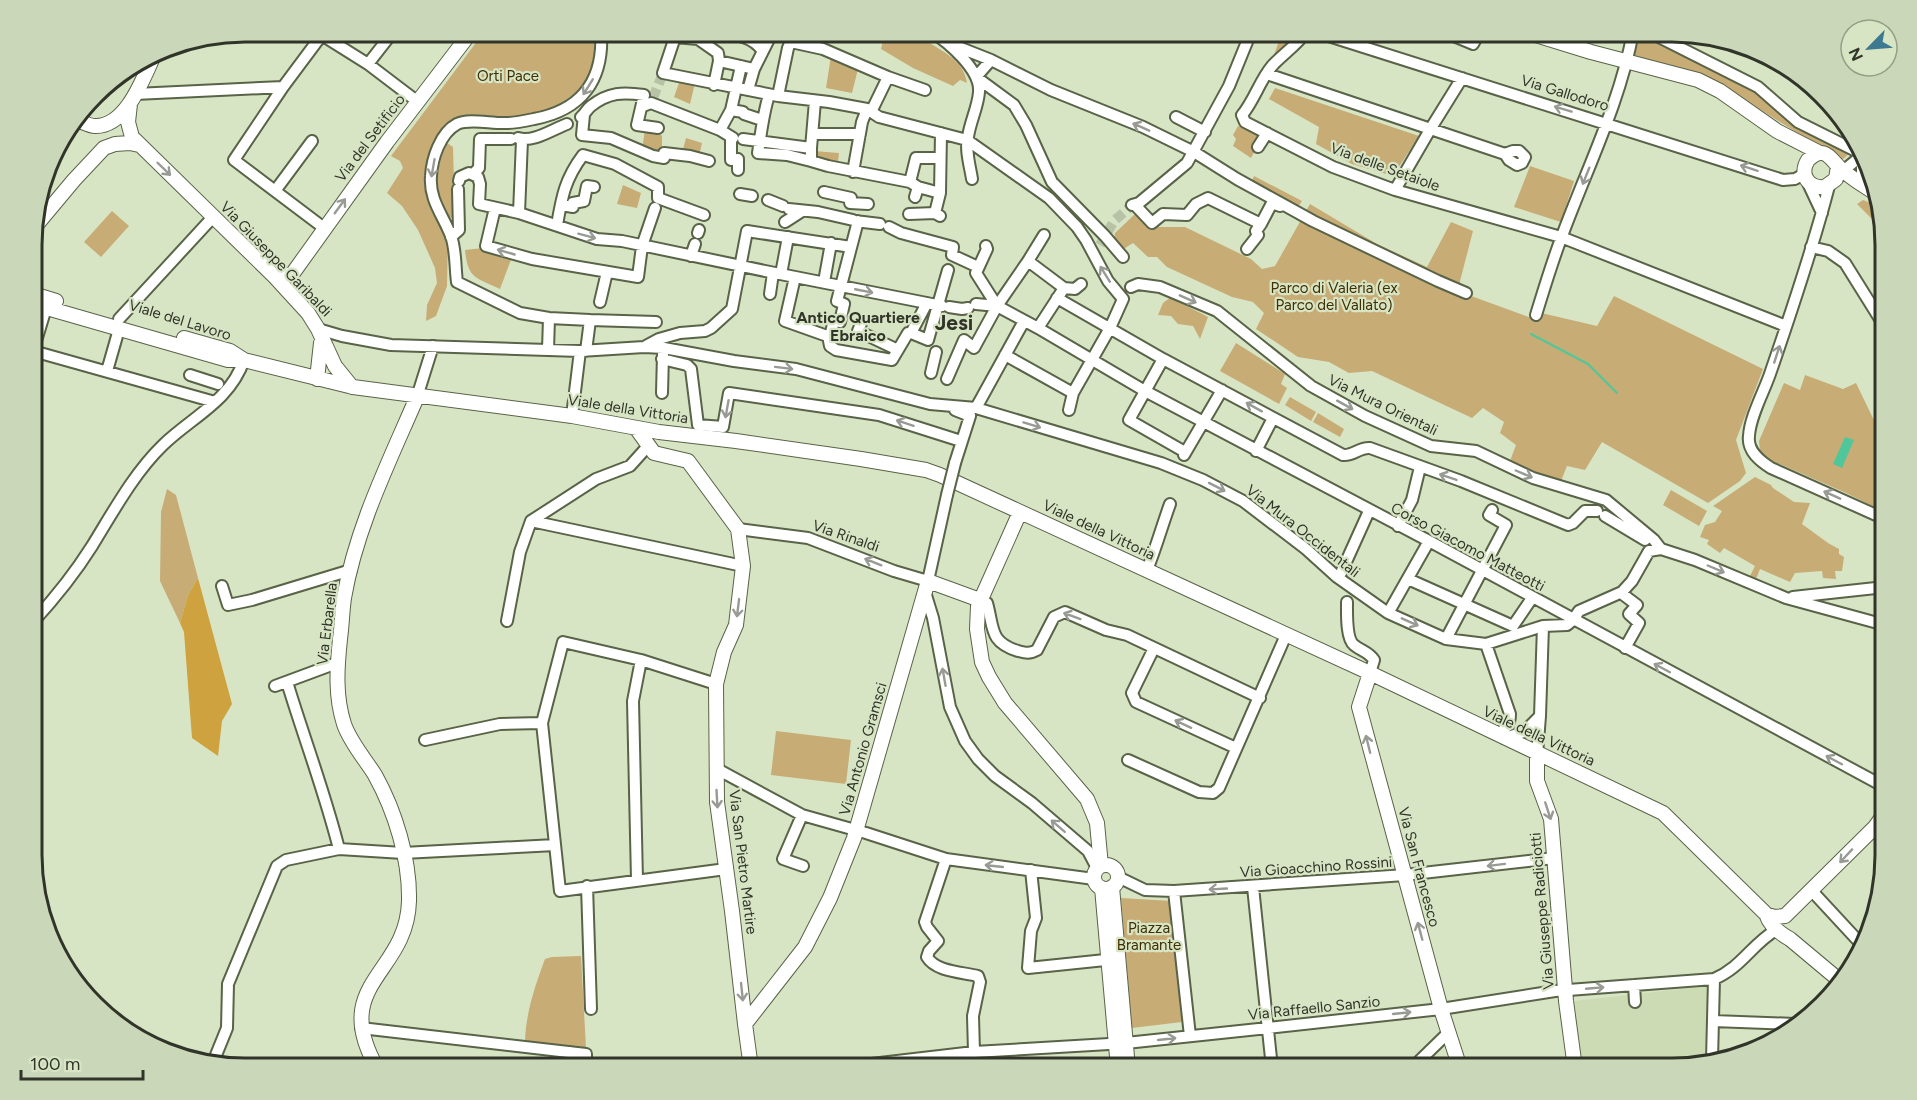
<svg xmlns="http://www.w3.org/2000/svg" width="1917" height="1100" font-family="Figtree,sans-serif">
<rect width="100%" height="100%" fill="#d8e5c5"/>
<!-- built -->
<path fill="#ccdbb4" d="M1708,986L1705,1062L1685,1068H1580L1574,1001Z"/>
<!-- green -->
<path fill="#c7ac76" d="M484,32H594C594,44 596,57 592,69C582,98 542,116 513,120C500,122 484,117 471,120C460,123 448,132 438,137L432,209L448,238L447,286L436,316L426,321L427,305L437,283L435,268L418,230L402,206L387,193L403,168L400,161L391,156Z
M1282,32H1293L1296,39L1284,46L1273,58Z
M1638,35L1755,88L1851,152L1842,160L1826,147L1812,142L1718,83L1678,67L1633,56Z
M915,37L922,38C939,50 964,59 967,83L960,80L953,86L913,68L881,49L883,40L889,42Z
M831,56L858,69L852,93L826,88Z
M680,80L695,83L690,104L674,97Z
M1275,88L1419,136L1393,176L1352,164L1316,144L1319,127L1269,99Z
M1238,126L1262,137L1251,158L1233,146L1236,139L1233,135Z
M645,129L658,131L662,136V155L642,150Z
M686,138L702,143L699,156L682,153Z
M447,143L453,147L455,217L449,218C430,192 436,171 447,143Z
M814,151L839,153L838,161L831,160L829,165L815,161Z
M1530,166L1574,181L1561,222L1514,207Z
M1254,176L1302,201L1298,207L1251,183Z
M623,185L641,193L637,208L617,204Z
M1863,200L1876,205L1885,231V238L1873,220L1857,204Z
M1310,204L1377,244L1427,267L1451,222L1473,231L1459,285L1463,293L1534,319L1537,312L1597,326L1614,296L1763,369L1736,440L1746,473L1740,481L1708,503L1602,442L1585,470L1567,466L1561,481L1533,473L1510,461L1516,445L1500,433L1504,422L1483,408L1472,418L1372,371L1349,373L1329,362L1298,357L1256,329L1264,313L1253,302L1232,297L1167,267L1157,257H1148L1133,243L1122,250L1114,239L1115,233L1135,214L1147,227H1185L1251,259L1262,269L1275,266Z
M112,211L129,226L101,257L84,242Z
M483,248L512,257L500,289C475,277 468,279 465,250Z
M1171,297L1186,303L1187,306L1208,317L1200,339L1193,326L1178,324L1171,316L1158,315L1163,303Z
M1236,343L1285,374L1281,384L1287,388L1279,404L1220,371Z
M1805,375L1843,389L1856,383L1885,443V512L1846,493L1766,458L1760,451L1759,441L1784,383L1800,390Z
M1290,397L1316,412L1311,421L1285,405Z
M1318,413L1344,429L1340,437L1313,422Z
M1755,477L1771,485L1773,488L1794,502L1810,503L1802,524L1828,543L1839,549V554L1844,557L1842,571H1835L1836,579L1823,578L1822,571L1795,573L1790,582L1760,569L1756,579L1750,576L1755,566L1724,548L1720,553L1707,544L1709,540L1700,537L1705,525L1715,522L1722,511L1713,506Z
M167,489L176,495L198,578L188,595L180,623L160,581L161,512Z
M1671,490L1707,511L1699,526L1663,505Z
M776,731L851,740L846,784L771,775Z
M1121,898L1172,901L1182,1022L1132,1028Z
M581,956L586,1048L525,1041C526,1012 535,986 545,959L552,957Z"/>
<!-- forest -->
<path fill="#cea23e" d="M198,578L232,704L222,721L218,756L192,738L184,632L180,623L188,595Z"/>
<!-- water -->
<path fill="#50c79a" d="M1845,437L1854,440L1842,468L1833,464Z"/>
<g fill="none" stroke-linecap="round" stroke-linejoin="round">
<!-- stream -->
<path stroke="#50c79a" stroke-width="2" d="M1531,334L1588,364L1617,393"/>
<!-- street-tunnel -->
<path stroke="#b7c2a6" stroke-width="10" stroke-dasharray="10 5" stroke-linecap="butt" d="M653,98L663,73
M1100,245L1114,221L1132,205"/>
<defs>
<path id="street" d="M317,32L368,64L418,102
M932,32C948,42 981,70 979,92C978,107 970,122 968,137C965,150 970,166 972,179
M1306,32C1297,45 1283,54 1272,66C1260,80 1254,101 1242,115L1245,122L1333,167L1395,190L1561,237L1786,326
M1316,32L1783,180L1795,179L1804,174
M1444,32L1473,44L1480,32
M1649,32L1758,87L1798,122L1858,152
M698,39L675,37L663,73L778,96L829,102L867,109
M791,42L823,49L888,77L925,90
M948,43L991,60L1051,90L1143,127L1194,152L1237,179L1313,221L1438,281L1466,293
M991,60L976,77L1014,105L1026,125L1052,182L1105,236L1123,257
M719,61L718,53L698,39V35C720,32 748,31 762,50
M368,64L393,32
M754,69L770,37
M1267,74L1505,154
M714,85L719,61L754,69L748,90
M283,87L234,160L324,228
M135,94L283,87L324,32
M778,96L788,48L795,32
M643,106L651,103L720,130L733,138
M731,110L743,112L744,114L762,120
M871,112L888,77
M584,115L582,135L611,138L653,156L664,158
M581,117C585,114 587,109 591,106C609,92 623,92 644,95L637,125L658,128
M1176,117L1205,132
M720,130L731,110L741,66
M814,134H860
M518,138C533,143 553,129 567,124
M731,138V160L738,159V170
M743,139L811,148V161L787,155L758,153C761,133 763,114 769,95
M1258,147L1267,133
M811,148L815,101
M1513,151H1519L1525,157L1522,163L1517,165L1509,160L1505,154Z
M664,153L690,156L709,161
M811,161L828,166L910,182
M1843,171L1860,157
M853,172L862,122L867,109L879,117L967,140L1049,198L1077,227L1086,240L1108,281L1123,299L1110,328L1073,393L1069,410
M473,174L479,168L480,139H511
M459,181L460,177L469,173L478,177L480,184L479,204L519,213L597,239L622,241L770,272L942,306
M1807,181L1822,213
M1862,184V163
M1829,186C1813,248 1792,310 1771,371C1765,390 1750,416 1749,436C1747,451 1760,461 1771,468L1885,519
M918,187L940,193
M1395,190L1431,128L1462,78
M275,191L312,141
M824,192L851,198
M740,194L752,196
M915,197L918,187L910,182L916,158H940
M768,200L783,206
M850,203L868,204
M561,205L573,207V203L584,201L587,186L594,187
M1132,205L1139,203L1187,163L1229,86L1251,32
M1135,205L1152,223L1163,214L1187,215L1196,204L1208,198L1261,224L1272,203L1280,206L1282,205
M495,208L486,246L532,259L638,277L642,246L655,208
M789,209L818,212L853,220
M519,213L522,140
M909,214L935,213
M940,216L935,213L940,193L941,133
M855,221L880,224
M785,222L802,211
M557,225C562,196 565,179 583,155L615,164L658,187V198L704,215
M889,227L901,233L953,247L952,255L978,267
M698,233L699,230
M451,237L459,230L458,189
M986,246L987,249L976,273L997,306
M1811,247L1828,251L1845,263L1885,327
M1247,249L1258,235L1256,231L1261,224
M691,256L695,244
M1028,261L1044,235
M781,274L788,237
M795,277L785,321L830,337
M824,282L831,243
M1131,287L1138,284L1160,287L1217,311L1311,386L1365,416L1431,446L1476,451L1533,478L1606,500L1654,540L1661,549
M1064,288L1075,289L1081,284
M770,294L773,273
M1057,298L1163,359L1343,455C1354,456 1359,447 1370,448L1461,481L1568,525L1573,523L1585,511H1597
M600,302L607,272
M927,303L911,333L928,340L948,270
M949,307L962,309L968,308
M1536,315C1544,289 1552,262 1562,236C1587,168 1620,103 1633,32
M119,319L213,217
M590,320L549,318L520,313L457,282C455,267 456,249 451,236C443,215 429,200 431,176C432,159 440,133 457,124C469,118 492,124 507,123C516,123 525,121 534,119C582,110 604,80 601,32
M862,321L858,331L898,350
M840,322L834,320L829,341L830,346L836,350L892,360L908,333H911
M840,322L844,304L837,301L858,221
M1038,328L1145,391L1429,541L1885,787
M318,329L342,336L391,345L580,351L644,347L664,348L734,361L796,369L930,404L976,408L1161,463L1203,480L1243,501L1306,549L1337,577L1388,613L1446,639L1486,644L1543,626L1567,625L1573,620L1579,611L1622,592L1632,581L1649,551L1661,549L1695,560L1786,598L1885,625
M646,346L659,339L680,333L705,331L711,328L732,309L747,231L851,247
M548,350L549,318
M33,351L215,402
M33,351L46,308
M586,351L590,320L656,322
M1005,355L1073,393
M662,359L687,365L691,369L698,425L723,427L729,393L879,415L961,441
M1163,359L1129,420L1185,452
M107,371L119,329
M931,373L936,352
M190,375L218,384
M947,379L964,340L974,348L997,306L1028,261L1064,288L1038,328L997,306L976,304
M662,393L663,354
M417,397L433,346
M976,408L1024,321
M955,410L970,416L955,463
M572,416L580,351
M1256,451L1273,418
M1184,455L1222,390
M1605,516L1645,540
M531,521L743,566
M1398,526L1412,500L1420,467
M738,529L808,538L894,571L928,581L947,495
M1147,570C1156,548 1162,526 1170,504
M1337,577L1341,573L1369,511
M1408,579L1513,626L1532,598
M222,586L228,605L252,600L351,570
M925,592L933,618L950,707L965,741L978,759L995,776L1032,803L1088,851L1097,868
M1621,593L1637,605L1629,614L1639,623L1625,648
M1793,597L1885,587
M980,600L987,603C994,628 989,642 1018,651C1026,653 1030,654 1037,650L1054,617L1065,612L1106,630L1127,635L1260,698
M1347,602C1347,613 1346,639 1354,645C1361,651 1369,652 1374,660L1370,673
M1391,608L1429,541
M507,621L520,552L531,521L596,479L630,466L648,446
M33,622C55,598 75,573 92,546C113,512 134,473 163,445C192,417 230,401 244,360
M1446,639L1506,525L1489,515L1492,510
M1486,644L1510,714C1510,725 1506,730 1496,734
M1154,648L1132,693L1136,702L1236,748
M287,682C304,738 325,793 339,849
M716,684L641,660L563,642L542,723L560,891L726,869
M275,686L337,663
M1504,738L1524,732L1540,716
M425,740L500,724L542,723
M1537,754L1540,716L1543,626
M1128,760L1199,792L1213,793L1219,788L1286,635
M717,769L802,815L866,833L946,859L1094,879
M802,815L783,859L803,866
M946,859L925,922L927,927L938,941L929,951L927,957C936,972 962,972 978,976L980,982L973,1016L974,1052
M1031,870L1036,918L1031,931L1028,968L1115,959
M1118,877L1145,890L1174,891L1405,875L1554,858
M637,880L633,701L641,660
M587,886L591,1009
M1253,887L1272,1068
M1174,891L1190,1036
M1812,891L1862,945
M1634,985L1635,1002
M1713,1021L1795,1024
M361,1028L586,1054V1068
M214,1060L227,1028L228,984L277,866L286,860L339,849L403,853L555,845
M1712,1060L1714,979
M569,1068L570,1052
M837,1068L974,1052L1126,1043L1268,1028L1441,1009L1555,991L1714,979C1742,967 1752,944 1776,930
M1412,1068L1449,1032"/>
<path id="secondary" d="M1526,32L1591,52L1698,80L1720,91L1777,131L1820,153
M130,104L128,122L132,137L275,277L308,313L318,329L335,366L352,387
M77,120C83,122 89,126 95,126C127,127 144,76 155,53
M1838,166L1836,179L1825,187C1808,189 1799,174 1808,160C1826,143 1831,161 1843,171C1852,178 1862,185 1872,191
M33,229L74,180L104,148L115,144L130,143L139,145
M275,277H283L293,273L387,142L471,32
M33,294L56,301
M33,304L228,360H244L353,387L572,416L659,432L736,441L861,459L926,470L940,475L1370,673L1663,813L1766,914C1770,926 1779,933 1790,939L1839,980
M184,338L230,351L244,360
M317,379L321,343
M636,428L654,453L688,461L738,529L743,566L736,625L724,652L716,684L717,802L732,911L745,1024
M1020,512L978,606L977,629L982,662L989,677L1005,703L1087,799L1097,823L1101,866
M1370,673L1359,707L1441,1009L1460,1068
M1537,754V781L1551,819L1566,1001L1575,1068
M1094 877a12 12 0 1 1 24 0a12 12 0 1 1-24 0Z
M1112,887L1128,1068
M1102,888L1118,1068
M1766,914L1774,917L1785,916L1875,827L1885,813
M377,1068C329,983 407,975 409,901C410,859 395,811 375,775C365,759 350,742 344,724C335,696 337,668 340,639C342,625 342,612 344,598C356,528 389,462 417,397
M751,1068L745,1024L805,947L830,898L854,838L928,581L980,600"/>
</defs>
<!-- street casing -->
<use href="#street" stroke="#586347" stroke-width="14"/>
<!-- secondary casing -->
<use href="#secondary" stroke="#586347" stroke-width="16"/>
<!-- street -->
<use href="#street" stroke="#fff" stroke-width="10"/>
<!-- secondary -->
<use href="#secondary" stroke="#fff" stroke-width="14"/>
<defs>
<path id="street-bridge" d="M947,495L955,463"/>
</defs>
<!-- street-bridge casing -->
<use href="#street-bridge" stroke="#586347" stroke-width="14" stroke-linecap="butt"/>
<!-- street-bridge -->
<use href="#street-bridge" stroke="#fff" stroke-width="10"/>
</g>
<!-- one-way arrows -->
<defs><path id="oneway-shaft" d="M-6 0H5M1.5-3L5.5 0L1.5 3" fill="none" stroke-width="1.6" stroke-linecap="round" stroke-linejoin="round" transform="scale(1.5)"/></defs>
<g stroke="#989a94">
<use href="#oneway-shaft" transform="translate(588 87) rotate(122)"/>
<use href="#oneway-shaft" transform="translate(1563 109) rotate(-163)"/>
<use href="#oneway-shaft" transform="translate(1141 127) rotate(-156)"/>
<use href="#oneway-shaft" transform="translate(433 168) rotate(100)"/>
<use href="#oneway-shaft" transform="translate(1749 168) rotate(-162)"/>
<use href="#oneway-shaft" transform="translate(164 169) rotate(44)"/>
<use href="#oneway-shaft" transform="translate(1586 176) rotate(112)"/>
<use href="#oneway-shaft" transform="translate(340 206) rotate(-54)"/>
<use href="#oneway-shaft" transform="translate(587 236) rotate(15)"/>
<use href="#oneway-shaft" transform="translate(506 252) rotate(-164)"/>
<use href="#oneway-shaft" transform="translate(1105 274) rotate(-122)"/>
<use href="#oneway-shaft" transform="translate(864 291) rotate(11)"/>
<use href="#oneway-shaft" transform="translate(1188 299) rotate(24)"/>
<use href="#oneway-shaft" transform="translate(1777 354) rotate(-72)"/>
<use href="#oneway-shaft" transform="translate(784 368) rotate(7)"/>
<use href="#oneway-shaft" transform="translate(1345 405) rotate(29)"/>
<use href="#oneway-shaft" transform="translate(1254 407) rotate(-151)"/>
<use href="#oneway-shaft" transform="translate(727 409) rotate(100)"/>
<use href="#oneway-shaft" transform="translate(905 423) rotate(-162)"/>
<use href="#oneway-shaft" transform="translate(1032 425) rotate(17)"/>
<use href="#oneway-shaft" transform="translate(1524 474) rotate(23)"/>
<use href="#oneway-shaft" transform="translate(1448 477) rotate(-161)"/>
<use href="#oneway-shaft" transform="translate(1217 487) rotate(27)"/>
<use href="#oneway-shaft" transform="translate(1832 495) rotate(-156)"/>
<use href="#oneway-shaft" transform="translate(873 562) rotate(-158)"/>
<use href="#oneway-shaft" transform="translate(1716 569) rotate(23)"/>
<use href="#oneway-shaft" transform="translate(738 608) rotate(97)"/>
<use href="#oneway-shaft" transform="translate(1072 616) rotate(-160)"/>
<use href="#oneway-shaft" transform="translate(1410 622) rotate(24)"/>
<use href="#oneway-shaft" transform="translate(1662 668) rotate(-152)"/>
<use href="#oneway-shaft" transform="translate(944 677) rotate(-100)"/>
<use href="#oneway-shaft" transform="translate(1183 724) rotate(-155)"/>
<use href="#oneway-shaft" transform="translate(1368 744) rotate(-104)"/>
<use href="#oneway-shaft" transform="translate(1834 760) rotate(-152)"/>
<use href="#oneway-shaft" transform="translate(717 799) rotate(87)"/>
<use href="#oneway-shaft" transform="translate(1548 811) rotate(72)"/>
<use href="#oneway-shaft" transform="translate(1058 826) rotate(-139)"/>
<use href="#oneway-shaft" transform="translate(1846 856) rotate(133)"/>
<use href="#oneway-shaft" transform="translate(1496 865) rotate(173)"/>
<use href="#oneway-shaft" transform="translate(994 866) rotate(-174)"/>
<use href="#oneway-shaft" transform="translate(1218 889) rotate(177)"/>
<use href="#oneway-shaft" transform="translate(1420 931) rotate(-105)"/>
<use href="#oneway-shaft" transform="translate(1595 988) rotate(-5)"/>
<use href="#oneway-shaft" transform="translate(742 992) rotate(84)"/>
<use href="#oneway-shaft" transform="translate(1402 1013) rotate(-6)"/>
<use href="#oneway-shaft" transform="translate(1167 1039) rotate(-6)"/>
</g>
<g text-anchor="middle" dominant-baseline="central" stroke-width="4.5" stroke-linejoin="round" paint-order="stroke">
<!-- park labels -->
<g font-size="15" fill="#402f03" stroke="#d8e5c5">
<text x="508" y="76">Orti Pace</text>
<text x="1334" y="288">Parco di Valeria (ex<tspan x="1334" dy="17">Parco del Vallato)</tspan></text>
<text x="1149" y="928">Piazza<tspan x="1149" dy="17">Bramante</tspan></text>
</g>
<!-- street labels -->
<g font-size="15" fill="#313529" stroke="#d8e5c5">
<text transform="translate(1565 93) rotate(17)">Via Gallodoro</text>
<text transform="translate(370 138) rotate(-53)">Via del Setificio</text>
<text transform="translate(1385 167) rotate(20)">Via delle Setaiole</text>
<text transform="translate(276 259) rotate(46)">Via Giuseppe Garibaldi</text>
<text transform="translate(180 320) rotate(17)">Viale del Lavoro</text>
<text transform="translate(1383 405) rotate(26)">Via Mura Orientali</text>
<text transform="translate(628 409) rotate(9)">Viale della Vittoria</text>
<text transform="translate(1099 530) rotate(25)">Viale della Vittoria</text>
<text transform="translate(1303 531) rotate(38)">Via Mura Occidentali</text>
<text transform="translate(846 536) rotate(19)">Via Rinaldi</text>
<text transform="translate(1468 547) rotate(28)">Corso Giacomo Matteotti</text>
<text transform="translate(327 624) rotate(-83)">Via Erbarella</text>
<text transform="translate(1539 736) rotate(25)">Viale della Vittoria</text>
<text transform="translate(863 749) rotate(-74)">Via Antonio Gramsci</text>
<text transform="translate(743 862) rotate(83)">Via San Pietro Martire</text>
<text transform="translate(1316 867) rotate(-4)">Via Gioacchino Rossini</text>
<text transform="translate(1419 867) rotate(75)">Via San Francesco</text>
<text transform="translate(1542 911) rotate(-95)">Via Giuseppe Radiciotti</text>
<text transform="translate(1314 1008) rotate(-6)">Via Raffaello Sanzio</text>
</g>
<!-- neighbourhood labels -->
<g font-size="16" font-weight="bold" fill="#313529" stroke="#d8e5c5">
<text x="858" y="317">Antico Quartiere<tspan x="858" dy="18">Ebraico</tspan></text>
</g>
<!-- district labels -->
<g font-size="21" font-weight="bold" fill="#313529" stroke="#d8e5c5">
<text x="954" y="322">Jesi</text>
</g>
</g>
<!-- crop -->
<path d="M0 0H1917V1100H0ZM245 42H1672A203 203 0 0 1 1875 245V855A203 203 0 0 1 1672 1058H245A203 203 0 0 1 42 855V245A203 203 0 0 1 245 42Z" fill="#cbd7b9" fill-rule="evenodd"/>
<path fill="none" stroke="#313529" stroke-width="3" d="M245 42H1672A203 203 0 0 1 1875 245V855A203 203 0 0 1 1672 1058H245A203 203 0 0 1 42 855V245A203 203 0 0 1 245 42Z"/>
<!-- north arrow -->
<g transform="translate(1869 48) rotate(245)"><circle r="28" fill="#d8e5c5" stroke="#959f87" stroke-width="1.5"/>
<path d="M0-4.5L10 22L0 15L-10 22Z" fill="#3d7990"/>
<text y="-9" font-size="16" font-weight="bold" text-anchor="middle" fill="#313529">N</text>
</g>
<!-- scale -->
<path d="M21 1070v9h122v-9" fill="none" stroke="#313529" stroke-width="3"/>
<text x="30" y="1070" font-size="18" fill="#313529" stroke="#d8e5c5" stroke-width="4.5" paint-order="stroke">100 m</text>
</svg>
